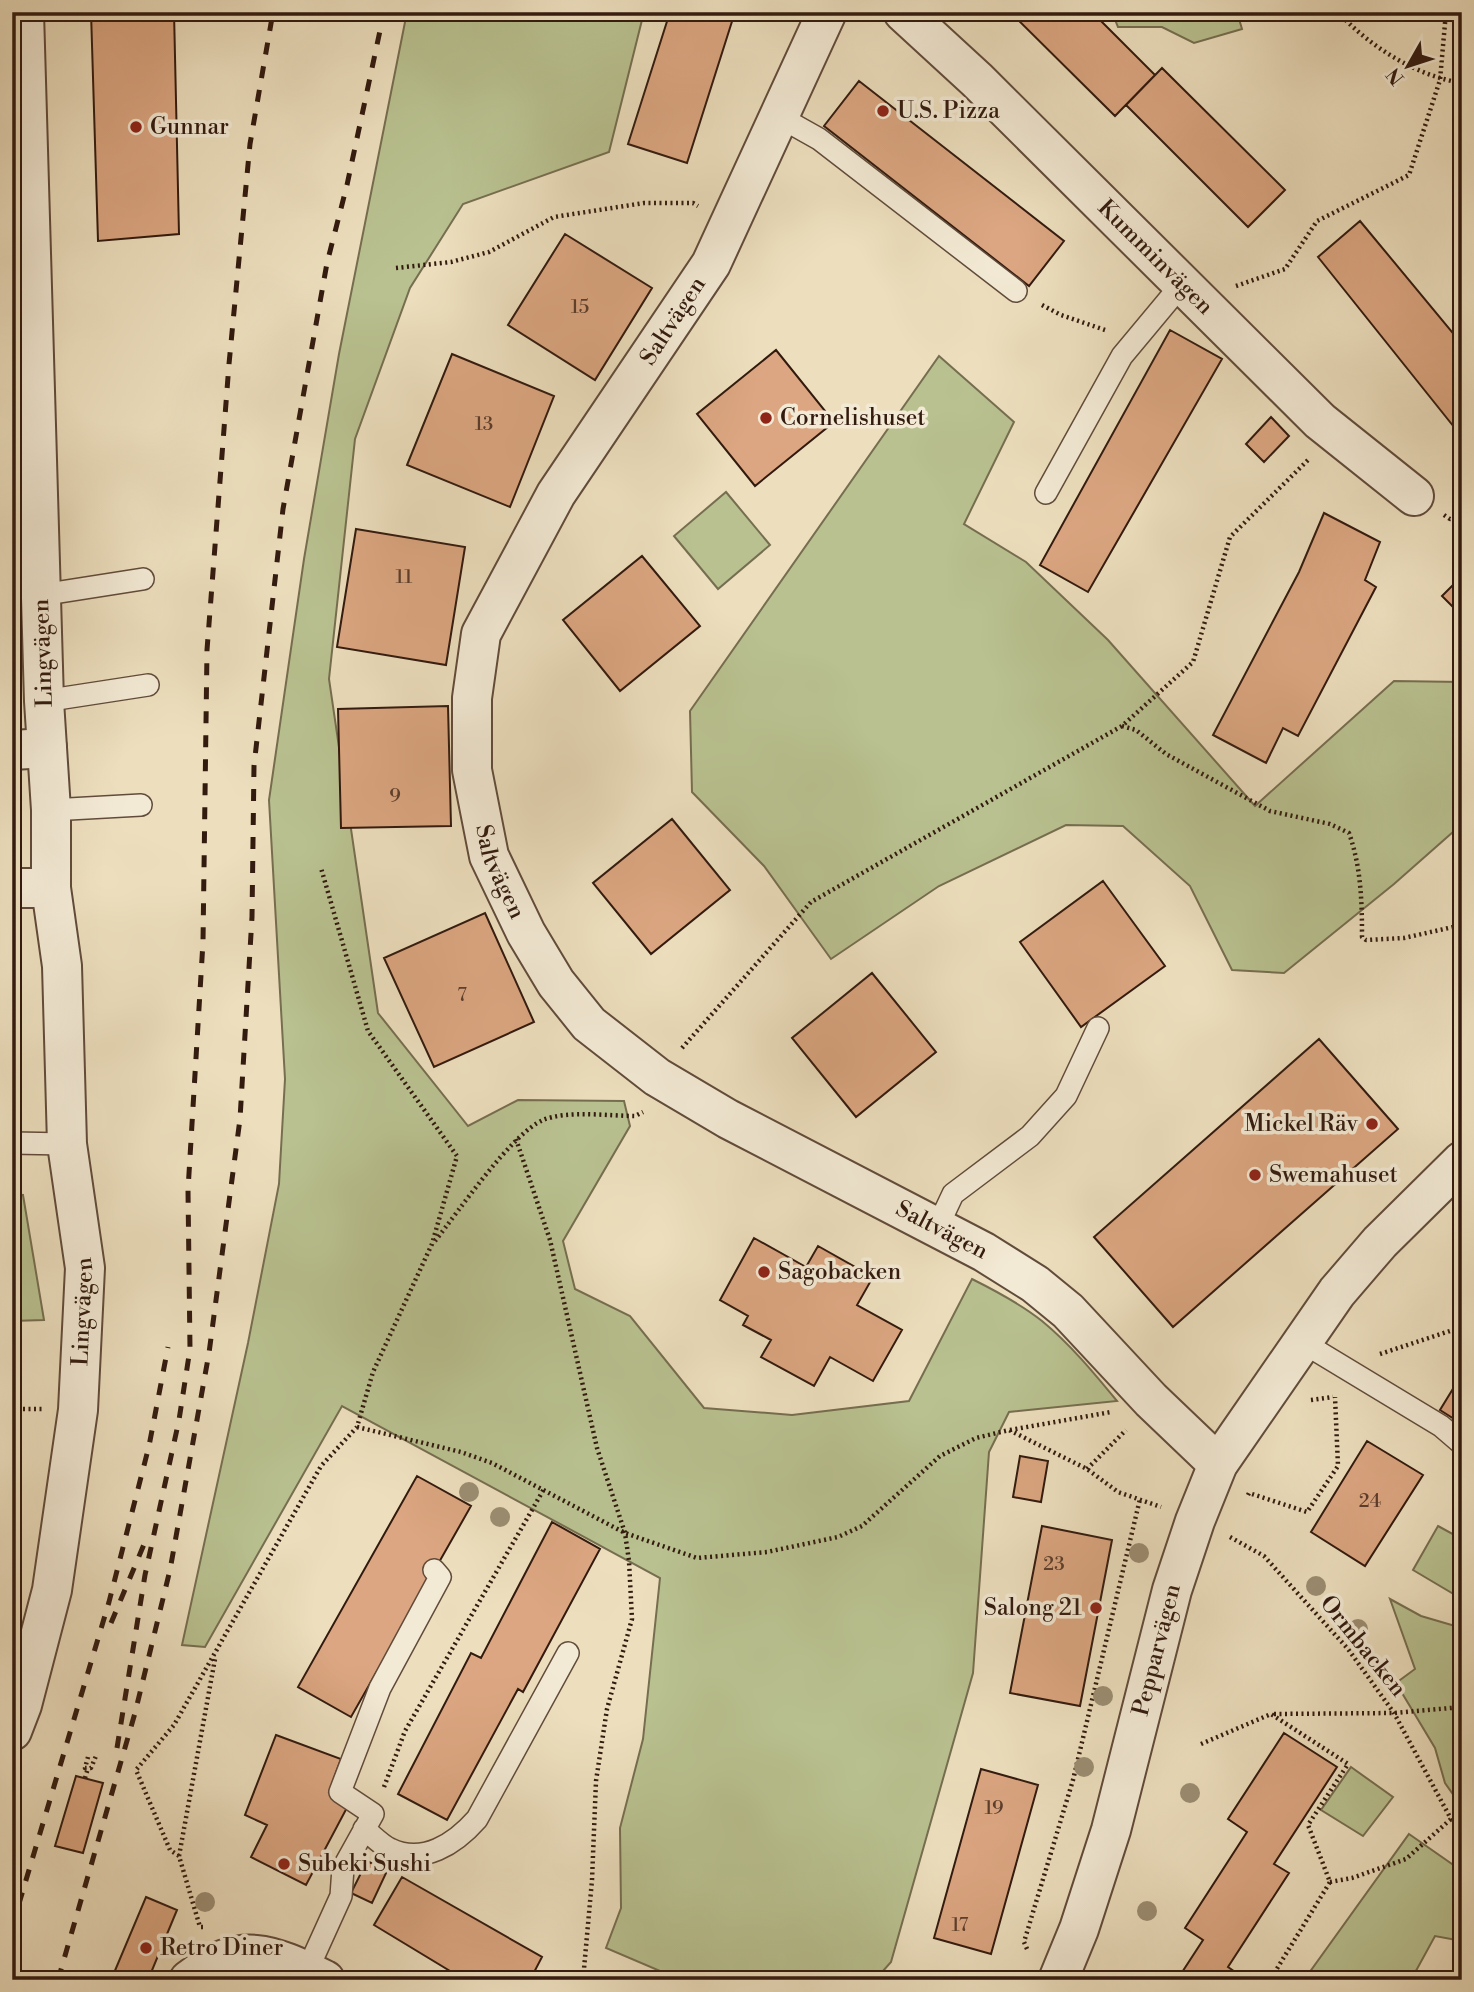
<svg xmlns="http://www.w3.org/2000/svg" width="1474" height="1992" font-family="'Libre Bodoni',serif">
<rect width="100%" height="100%" fill="#eddfbe"/>
<filter id="stains"><feTurbulence type="fractalNoise" baseFrequency=".00286" numOctaves="4"/><feColorMatrix values="0 0 0 0 .2 0 0 0 0 .09 0 0 0 0 .02 0 0 0 .5 -.17"/></filter>
<radialGradient id="worn" r=".72"><stop offset=".6" stop-color="#630" stop-opacity="0"/><stop offset="1" stop-color="#630" stop-opacity=".3"/></radialGradient>
<!-- green -->
<path fill="#b9c190" stroke="#766e50" stroke-width="2" d="M407,12H644L609,152L463,204L410,288L355,439L329,679L378,1013L468,1126L518,1100L624,1101L630,1126L563,1241L575,1289L630,1316L704,1408L792,1415L909,1401L972,1279C996,1291 1021,1304 1042,1321C1070,1344 1094,1373 1117,1401L1009,1412L989,1452L973,1673L891,1962L875,1980H681L606,1948L621,1908L620,1828L643,1739L660,1578L342,1406L205,1647L182,1645L248,1343L279,1184L285,1079L269,800L304,559L339,354Z
M1112,12H1237L1242,29L1194,43L1162,27H1118Z
M939,356L1014,422L964,524L1026,562L1108,640L1255,806L1394,681L1462,682V824L1394,884L1284,973L1232,970L1190,886L1123,826L1066,825L939,886L831,959L764,866L692,792L690,711Z
M726,492L770,545L718,589L674,536Z
M12,1194L23,1195L44,1320L12,1321Z
M1438,1526L1462,1539V1599L1413,1570Z
M1390,1599L1421,1616L1462,1628V1807L1445,1783L1435,1748L1396,1683L1415,1669Z
M1351,1767L1393,1797L1363,1836L1321,1810Z
M1409,1834L1462,1871V1941L1435,1936L1411,1980H1304Z"/>
<!-- building -->
<path fill="#dba681" stroke="#321a0f" stroke-width="2" d="M91,12H174L179,234L98,241Z
M670,12H735L687,163L628,144Z
M1010,12H1092L1155,75L1115,116Z
M1162,68L1285,190L1248,227L1126,105Z
M859,81L1064,241L1029,286L824,126Z
M1360,221L1462,344V437L1318,257Z
M565,234L652,288L595,380L508,325Z
M1170,330L1222,359L1088,592L1040,565Z
M776,350L834,422L755,486L697,414Z
M452,354L554,396L510,507L407,465Z
M1271,417L1289,436L1264,462L1246,444Z
M1324,513L1380,542L1365,580L1376,587L1298,736L1283,728L1266,763L1213,735L1299,572Z
M356,529L465,547L446,665L337,647Z
M642,556L700,626L620,691L563,620Z
M1462,576V616L1442,596Z
M448,706L451,826L341,828L338,709Z
M672,819L730,890L651,954L593,883Z
M1103,881L1165,966L1081,1027L1020,942Z
M485,913L534,1022L434,1067L384,958Z
M872,973L936,1052L856,1117L792,1038Z
M1319,1039L1398,1129L1173,1327L1094,1237Z
M754,1238L806,1267L818,1246L873,1277L857,1305L902,1330L873,1381L830,1357L814,1386L761,1357L771,1340L743,1325L748,1316L720,1300Z
M1462,1374V1424L1440,1410Z
M1367,1441L1423,1475L1365,1566L1311,1532Z
M1020,1456L1048,1461L1041,1502L1013,1497Z
M417,1476L471,1506L351,1717L298,1687Z
M552,1522L600,1549L523,1692L518,1689L447,1820L398,1794L471,1653L481,1658Z
M1042,1526L1112,1540L1080,1706L1010,1693Z
M1284,1733L1337,1767L1274,1864L1289,1873L1228,1967L1244,1978L1243,1980H1177L1203,1940L1185,1928L1247,1832L1228,1819Z
M276,1735L341,1759L329,1792L350,1802L306,1885L251,1857L267,1825L245,1815Z
M981,1769L1038,1785L991,1954L934,1938Z
M76,1776L103,1783L83,1853L55,1846Z
M367,1861L387,1871L372,1903L351,1893Z
M402,1877L542,1957L530,1980H465L374,1925Z
M146,1897L177,1910L148,1980H111Z"/>
<g fill="none" stroke-linecap="round" stroke-linejoin="round">
<defs>
<path id="lane" d="M778,116L819,139L1016,291
M1046,493L1122,356L1182,284
M41,595L143,579
M44,701L148,685
M51,810L141,805
M12,1143L67,1144
M937,1228L953,1194L1030,1136L1066,1096L1098,1028
M1302,1342L1441,1426L1462,1444
M364,1829C372,1835 381,1845 390,1849C423,1865 455,1844 477,1819L568,1653
M307,1971L341,1896L343,1868L373,1814L340,1792L380,1688L440,1577L434,1570"/>
<g id="street">
<path id="s1" d="M827,12L711,264L556,494L481,634L472,698V770L489,856L526,933L556,983L589,1024L657,1077L728,1119L984,1252L1035,1284L1068,1311L1151,1400L1218,1464"/>
<path id="s2" d="M903,12L977,80L1320,421L1414,496"/>
<path d="M12,750L47,748"/>
<path d="M12,888H51"/>
<path id="s3" d="M12,1731L22,1705L52,1590L78,1410L85,1268L67,1144L62,966L51,888V810L44,701L24,12"/>
<path d="M189,1980C241,1939 271,1954 325,1980"/>
<path id="s4" d="M1058,1980L1079,1929L1111,1830L1172,1590L1195,1521L1218,1464L1337,1292L1380,1242L1462,1161"/>
</g>
</defs>
<!-- lane casing -->
<use href="#lane" stroke="#614b3b" stroke-width="24"/>
<!-- street casing -->
<use href="#street" stroke="#614b3b" stroke-width="42"/>
<!-- path -->
<path stroke="#321a0f" stroke-width="4.5" stroke-dasharray="2 3.5" stroke-linecap="butt" d="M1338,12C1369,46 1416,76 1462,83
M396,268L451,262L489,252L554,217L644,203H693L698,206
M1236,286L1285,269L1317,221L1409,175L1440,80L1446,12
M1042,305L1061,315L1105,330
M1444,515L1450,519L1462,516
M1122,726L1136,730L1166,754L1270,811L1330,824L1349,833C1361,867 1362,901 1362,937L1366,940L1404,938L1462,925
M682,1048L811,902L1122,726L1193,662L1230,537L1308,460
M516,1139L550,1240L597,1448L625,1533L629,1561L632,1619L607,1709L596,1781L592,1880L583,1980
M435,1241C459,1211 511,1134 543,1120C567,1110 610,1116 635,1116L643,1112
M1380,1354L1462,1327
M1311,1400L1333,1397
M12,1409H42
M357,1427L461,1452L492,1463L625,1533L697,1558L767,1552L838,1537L862,1526L940,1456L976,1438L1009,1430L1087,1469L1118,1492L1161,1507
M1010,1430L1111,1412
M1087,1469L1126,1430
M1248,1495L1249,1493L1307,1512L1338,1466L1335,1397
M1230,1537L1264,1556L1348,1649L1394,1713L1451,1819L1462,1833
M1274,1714L1394,1713L1462,1707
M1201,1744L1271,1714L1348,1764L1308,1825L1330,1882L1270,1980
M88,1757L85,1768H91L96,1756
M85,1778L88,1768
M384,1787L405,1731L544,1489
M179,1856L215,1659
M1330,1882L1352,1878L1406,1859L1451,1819
M203,1927H200L179,1856L170,1850L136,1770L174,1725L321,1466L357,1427L373,1372L432,1244L457,1156L368,1031L321,868
M1027,1949L1024,1942L1073,1780L1140,1499"/>
<!-- lane -->
<use href="#lane" stroke="#f3ead5" stroke-width="21"/>
<!-- street -->
<use href="#street" stroke="#f3ead5" stroke-width="38"/>
<!-- rail -->
<path stroke="#321a0f" stroke-width="5" stroke-dasharray="12 12" stroke-linecap="butt" d="M111,1623L145,1542
M117,1748L145,1575L179,1420L190,1349L188,1190L203,942L207,650L229,364L250,144L273,12
M12,1927L109,1602L149,1446L168,1347
M58,1980L135,1713L170,1570L209,1353L240,1119L252,917L254,766L283,509L327,263L347,185L384,12"/>
</g>
<!-- trees -->
<g fill="#9c8e73">
<circle cx="469" cy="1492" r="10"/>
<circle cx="500" cy="1517" r="10"/>
<circle cx="1139" cy="1553" r="10"/>
<circle cx="1316" cy="1586" r="10"/>
<circle cx="1358" cy="1629" r="10"/>
<circle cx="1103" cy="1696" r="10"/>
<circle cx="1084" cy="1767" r="10"/>
<circle cx="1190" cy="1793" r="10"/>
<circle cx="205" cy="1902" r="10"/>
<circle cx="1147" cy="1911" r="10"/>
</g>
<!-- markers -->
<g fill="#8f2418" stroke="#f3ead5" stroke-width="2.5">
<circle cx="883" cy="111" r="7"/>
<circle cx="136" cy="127" r="7"/>
<circle cx="766" cy="418" r="7"/>
<circle cx="1372" cy="1124" r="7"/>
<circle cx="1255" cy="1175" r="7"/>
<circle cx="764" cy="1272" r="7"/>
<circle cx="1096" cy="1608" r="7"/>
<circle cx="284" cy="1864" r="7"/>
<circle cx="146" cy="1948" r="7"/>
</g>
<g text-anchor="middle" dominant-baseline="central" stroke-width="7" stroke-linejoin="round" paint-order="stroke">
<!-- number labels -->
<g font-size="19" fill="#5c3d2c">
<text x="580" y="307">15</text>
<text x="484" y="424">13</text>
<text x="404" y="577">11</text>
<text x="395" y="796">9</text>
<text x="462" y="995">7</text>
<text x="1370" y="1501">24</text>
<text x="1054" y="1564">23</text>
<text x="994" y="1808">19</text>
<text x="960" y="1925">17</text>
</g>
<!-- poi labels -->
<g font-size="23" fill="#321a0f" stroke="#f3ead5" text-anchor="start">
<text x="897" y="111">U.S. Pizza</text>
<text x="150" y="127">Gunnar</text>
<text x="780" y="418">Cornelishuset</text>
<text x="1358" y="1124" text-anchor="end">Mickel Räv</text>
<text x="1269" y="1175">Swemahuset</text>
<text x="778" y="1272">Sagobacken</text>
<text x="1082" y="1608" text-anchor="end">Salong 21</text>
<text x="298" y="1864">Subeki Sushi</text>
<text x="160" y="1948">Retro Diner</text>
</g>
<!-- street labels -->
<g font-size="23" fill="#321a0f" stroke="#f3ead5">
<text stroke="none"><textPath href="#s2" startOffset="352">Kumminvägen</textPath></text>
<text transform="translate(673 321) rotate(-57)">Saltvägen</text>
<text transform="translate(43 653) rotate(-92)">Lingvägen</text>
<text stroke="none"><textPath href="#s1" startOffset="956">Saltvägen</textPath></text>
<text stroke="none"><textPath href="#s1" startOffset="1544">Saltvägen</textPath></text>
<text stroke="none"><textPath href="#s3" startOffset="427">Lingvägen</textPath></text>
<text transform="translate(1363 1646) rotate(51)">Ormbacken</text>
<text stroke="none"><textPath href="#s4" startOffset="345">Pepparvägen</textPath></text>
</g>
</g>
<!-- margin -->
<rect width="1474" height="1992" fill="none" stroke="#eddfbe" stroke-width="42"/>
<rect x="14" y="14" width="1446" height="1964" fill="none" stroke="#321a0f" stroke-width="3.5"/>
<rect x="21" y="21" width="1432" height="1950" fill="none" stroke="#321a0f" stroke-width="2"/>
<!-- north arrow -->
<g transform="translate(1408 66) rotate(231)" stroke="#f3ead5" stroke-width="5" paint-order="stroke">
<path d="M0-5L12 26L0 18L-12 26Z" fill="#321a0f"/>
<text y="-10" font-size="19" font-weight="bold" text-anchor="middle" fill="#321a0f">N</text>
</g>
<rect width="100%" height="100%" filter="url(#stains)"/>
<rect width="100%" height="100%" fill="url(#worn)"/>
</svg>
